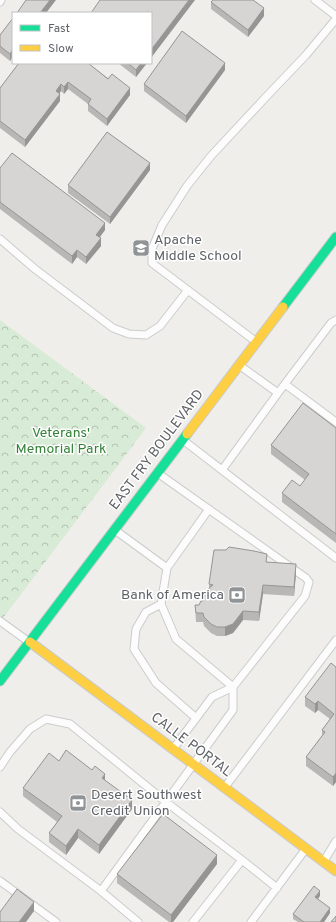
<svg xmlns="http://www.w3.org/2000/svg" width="336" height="922" font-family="Overpass,sans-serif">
<defs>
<pattern id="park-crowns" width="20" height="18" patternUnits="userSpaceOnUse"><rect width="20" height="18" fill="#d8ebd6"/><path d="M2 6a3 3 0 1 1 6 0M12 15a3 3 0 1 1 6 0" fill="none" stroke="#b2c2b1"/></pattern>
</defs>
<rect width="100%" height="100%" fill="#efeeea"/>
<!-- park -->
<path fill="url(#park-crowns)" d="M0,320L146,428L0,622Z"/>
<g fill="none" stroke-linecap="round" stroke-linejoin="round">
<defs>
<path id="lane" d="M315,0L336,16
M0,2L1,0
M0,239L35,269L113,328L129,334L146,335L160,326L188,290
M255,341L152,263V249L162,225L187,186L211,156L265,98L306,55L336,19
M239,365L278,393L331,323L336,320
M285,384L336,422
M183,440L336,558
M222,470L278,393
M159,474L306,578L309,582L305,596L233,687L212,697L173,749
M209,509L167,568L161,604L176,639L233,687
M115,530L167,568
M161,604L146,612L136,629L134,649L156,683L196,718
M0,621L29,642
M0,767L10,752L30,729L46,719L70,724L166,802L242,860L277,888
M225,787L336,640
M0,812L18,829L101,891
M324,861L336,841
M0,881L56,922
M138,922L101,891L233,710V687
M193,922L242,860
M251,922L305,850"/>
<path id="fast" d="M283,307L336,237
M0,681L187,434"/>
<path id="slow" d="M187,434L283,307
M30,642L336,871"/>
</defs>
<!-- lane casing -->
<use href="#lane" stroke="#cbcccc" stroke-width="9"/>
<!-- fast casing -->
<use href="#fast" stroke="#cacacb" stroke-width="11"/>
<!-- slow casing -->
<use href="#slow" stroke="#cacacb" stroke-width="11"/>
<!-- lane -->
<use href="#lane" stroke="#fdfcfc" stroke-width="7"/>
<!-- fast -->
<use href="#fast" stroke="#16e098" stroke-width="9"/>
<!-- slow -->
<use href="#slow" stroke="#ffcf43" stroke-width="9"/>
</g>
<!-- wall -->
<path fill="#b8b7b5" d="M211,2L264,16L248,37L211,9Z
M13,18V56L10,61L0,53V35Z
M19,63H88L130,95L107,126L88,111V104L68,89L64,94L61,91L59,94L60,101L25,147L0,128V88Z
M118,63H147L136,77Z
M225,70L186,123L144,91V84Z
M0,168L105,230L100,237L101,246L86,264L77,257L72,264L0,209Z
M150,170L110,224L68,193V185Z
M336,428V543L282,502V493L300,486L305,480L271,454V445Z
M267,562L296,573L294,596L263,594L259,621L243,620L233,633L225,636H217L211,633L204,626L203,622H196L195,605H199L203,601L209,589V584Z
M336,667V782L333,786L306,766V757L322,736V730L330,719L318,710L315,713L305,706V697Z
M59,761L105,780L132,809L99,854L78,838L66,855L49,842V833L57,822L23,796V788Z
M217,864L173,922H169L117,883V874Z
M320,896L318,899L330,913L324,922H298L293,919V914Z"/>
<!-- shaded-wall -->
<path fill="#969594" d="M50,0H56L46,13H40Z
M189,0H195L151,58V50Z
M264,8V16L248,37V30Z
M13,49V56L10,61V54Z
M141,63H147L136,77V70Z
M225,63V70L186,123V116Z
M68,82V89L64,94V87Z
M61,84V91L56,98V91Z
M130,88V95L107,126V119Z
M60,94V101L25,147V140Z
M150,163V170L110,224V217Z
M105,223V230L96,242V235Z
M101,238V246L86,264V257Z
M77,250V257L72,264V256Z
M296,564V573L294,596V587Z
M263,585V594L259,621V612Z
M243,611V620L233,633L225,636V627Z
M318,701V710L315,713V704Z
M336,773V782L333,786V777Z
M105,774V783L102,778Z
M132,800V809L99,854V845Z
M78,829V838L66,855V846Z
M217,855V864L173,922H171V915Z
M320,891V896L315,902V897Z
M34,902V911L26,922H19Z
M330,908V913L324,922H320Z"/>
<!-- building -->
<path fill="#d6d5d3" stroke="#969594" d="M26,0H50L40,13H17Z
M100,0H189L151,50V13H91Z
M213,0H253L264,8L248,30L211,2Z
M13,18V49L10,54L0,46V35Z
M182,31L225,63L186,116L144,84Z
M19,63H88L108,79L112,74L130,88L107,119L88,104L91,99L68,82L64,87L61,84L56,91L60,94L25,140L0,121V88Z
M128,63H141L136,70Z
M107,132L150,163L110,217L68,185Z
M12,153L105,223L96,235L101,238L86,257L77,250L72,256L0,202V168Z
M303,403L336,428V534L282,493L292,480L300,486L309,474L271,445Z
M229,547L254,551L267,554L266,562L296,564L294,587L263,585L259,612L243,611L233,624L225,627H217L211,624L204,617L203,613H196L195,605H199L201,601H203L206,591L213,585L209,584L214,550H226Z
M331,663L336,667V773L333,777L306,757L325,732L322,730L334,714L318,701L315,704L305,697Z
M66,750L92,770L95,766L105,774L102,778L132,800L99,845L78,829L66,846L49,833L62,816L23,788L49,753L59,761Z
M163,814L217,855L171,915L117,874Z
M314,886L320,891L315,897L330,908L320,922H304L293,914Z
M17,889L34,902L19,922H0V912Z
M336,916V922H331Z"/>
<!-- icons -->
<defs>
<symbol id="school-square" viewBox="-11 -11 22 22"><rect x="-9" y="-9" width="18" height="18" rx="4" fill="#919496" stroke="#fff"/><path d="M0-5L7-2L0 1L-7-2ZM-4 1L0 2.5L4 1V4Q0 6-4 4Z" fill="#fff"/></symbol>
<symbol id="bank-square" viewBox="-11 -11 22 22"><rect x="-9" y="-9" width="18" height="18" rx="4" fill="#919496" stroke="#fff"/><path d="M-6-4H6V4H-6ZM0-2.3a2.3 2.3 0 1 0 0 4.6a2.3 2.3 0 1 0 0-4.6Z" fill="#fff"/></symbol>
</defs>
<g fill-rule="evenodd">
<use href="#school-square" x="131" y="238" width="20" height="20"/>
<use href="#bank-square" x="227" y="585" width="20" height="20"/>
<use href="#bank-square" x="68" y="793" width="20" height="20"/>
</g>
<g text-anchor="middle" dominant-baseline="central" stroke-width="3" stroke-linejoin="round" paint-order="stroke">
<!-- poi labels -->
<g font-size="14" fill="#5f6368" stroke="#fff" text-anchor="start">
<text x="154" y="240">Apache<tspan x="154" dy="16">Middle School</tspan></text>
<text x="224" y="595" text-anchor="end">Bank of America</text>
<text x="91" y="795">Desert Southwest<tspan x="91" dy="16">Credit Union</tspan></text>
</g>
<!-- park labels -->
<g font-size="14" fill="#348238" stroke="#fff">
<text x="61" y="433">Veterans'<tspan x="61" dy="16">Memorial Park</tspan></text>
</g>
<!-- street labels -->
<g font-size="14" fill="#5f6368" stroke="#fff">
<text transform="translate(157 450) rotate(-53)">EAST FRY BOULEVARD</text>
<text transform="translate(191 745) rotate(37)">CALLE PORTAL</text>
</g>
</g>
<!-- legend -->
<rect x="12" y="12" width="140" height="52" fill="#ffffff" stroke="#bfc1c3"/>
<rect x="20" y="25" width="20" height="6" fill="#16e098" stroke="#bfc1c3"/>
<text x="48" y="32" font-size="12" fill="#5f6368">Fast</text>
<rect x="20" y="45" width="20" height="6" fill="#ffcf43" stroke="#bfc1c3"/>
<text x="48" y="52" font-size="12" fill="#5f6368">Slow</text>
</svg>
